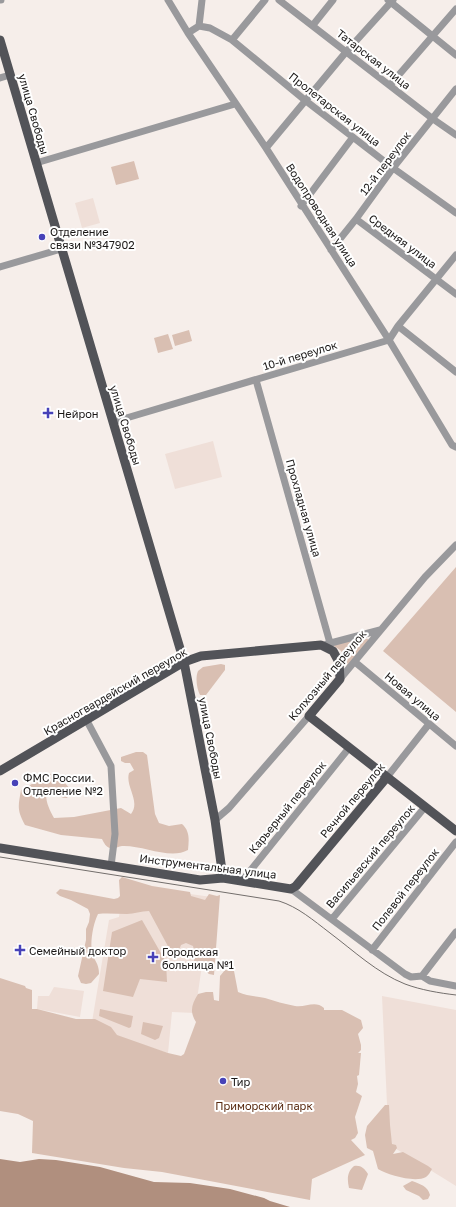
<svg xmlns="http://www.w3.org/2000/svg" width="456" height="1207" font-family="'Golos Text',sans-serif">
<rect width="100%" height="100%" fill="#f6eeea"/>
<!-- built -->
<path fill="#efdfd8" d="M93,198L100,223L82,228L75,203Z
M213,441L222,477L175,489L165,454Z
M123,885L212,897L195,1013L172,1012L168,1053L91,1028L109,920L119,917Z
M54,987L84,991L80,1017L37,1009L38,996H49Z
M382,996L456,1010V1186L393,1147L388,1126Z"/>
<!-- green -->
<path fill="#d9bfb2" d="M134,161L139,179L116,185L111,167Z
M189,330L192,341L175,346L172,335Z
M168,334L173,349L158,353L154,338Z
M456,567V712L383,651Z
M360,638L368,639V643L348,666H346C345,655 344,652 334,646L335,644Z
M221,664L225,665V670L206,695H200C197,689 195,678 198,671L203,667Z
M136,752H143L147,755L155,814L159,823L169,826L182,824C190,831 189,840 188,850C170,860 143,845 122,846C118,846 115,850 110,848C106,847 104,843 102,839L61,835L25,825C17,810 18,807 21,790L50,774L56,773L72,791L67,798C56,798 56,791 47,788C44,799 49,809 54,818L74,817L121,808L131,814C141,801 125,787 129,773L134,770L130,763H125L121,761V757Z
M122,877L152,886L190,892L191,896L205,900L209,894L217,896L220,895L214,975L209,974L194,961L195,954L193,946L186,943L181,945L178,953L175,954L170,950L149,911C141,911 134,914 127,914C117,914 107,913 98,914C93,924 90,942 92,952C94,961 99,963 99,974L91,983L86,984L81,983L78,976L86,940V929L89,922L90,914L88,909L71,900L60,896L56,893L60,889L66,890L114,899L118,898L120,896L119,880Z
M142,920L166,962L167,982L140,979L133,997L103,991L112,932Z
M225,970L234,971L238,992C247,996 255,996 265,998C275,1001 284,1004 295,1006C305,1008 315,1000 324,1008V1010H342L361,1020L363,1028L358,1034L361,1045V1050L358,1053H361L359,1075L357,1076L358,1084L356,1092L362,1096L355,1117L358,1133L355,1138L351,1140L365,1155L312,1179L310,1200L162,1172L124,1168L32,1153L33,1121L18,1114L0,1111V978L25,986L26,988L32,990V1009H37L76,1019H95L111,1027L117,1035L168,1053L181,1056L184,1054L196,1022C189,1011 192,1004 198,994L206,992H213L214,1000L219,1001L220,976Z
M100,1009L133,1016L131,1027L129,1028L99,1016Z
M143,1022L163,1026L159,1038L155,1040L141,1034Z
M385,1105H389L390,1125L392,1144L396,1145L397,1148L393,1154L403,1152L428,1166L432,1169C430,1172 429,1175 426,1177C415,1183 388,1175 378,1169L373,1151L367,1148L365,1135L367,1126Z
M354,1166C361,1165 364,1168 368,1174L362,1190L349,1188C347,1179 347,1172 354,1166Z
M412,1181C420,1184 428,1186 430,1195L428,1199L423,1200L419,1196L406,1190L403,1186Z"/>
<!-- water -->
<path fill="#b08f7e" d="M0,1159L20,1162L39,1159L56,1160L100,1167L154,1182L190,1183L230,1189L264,1198L270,1201L290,1207H0Z"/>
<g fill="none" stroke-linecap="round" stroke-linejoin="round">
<!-- minor -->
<path stroke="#99999c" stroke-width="7" d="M0,0H1
M168,0L188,33L266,148L389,340L452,445L456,447
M279,0L433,119L456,135
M388,0L456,55
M313,25L333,0
M199,26L210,28L232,40L306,101L393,168L456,213
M188,33L199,26L202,0
M232,40L265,0
M0,78L10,75
M390,85L456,9
M266,148L346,52L393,0
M36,163L235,104
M301,206L353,137
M356,219L456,294
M331,250L356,219L393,168L456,89
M0,267L61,249
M398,326L456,372
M256,380L330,643
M113,422L389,340L398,326L456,255
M327,644L380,630
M355,662L456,746
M340,679L425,577L456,545
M87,721L111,766L115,834L111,866
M387,777L429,724
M215,820L229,808L309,716
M242,881L349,748
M291,889L405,974L411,977L422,976L430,981L456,986
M332,919L425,807
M372,950L456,842
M422,976L456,932"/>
<!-- major -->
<path stroke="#525358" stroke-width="9" d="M0,40L184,662L215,820L223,878
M0,771L184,662L201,656L321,645L333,651L339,662L340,679L309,716L456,831
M0,848L200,880L223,878L291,889L296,886L387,777"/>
<!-- tram -->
<path stroke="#736e6c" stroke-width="1" d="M0,857L279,901C298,907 313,920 330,933C354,951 377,973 405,984C421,990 439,993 456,995"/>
</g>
<!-- markers -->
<g fill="#4742b8" stroke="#fff" stroke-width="1.5">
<circle cx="42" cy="237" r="4"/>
<path d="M46 407h4v4h4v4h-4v4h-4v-4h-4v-4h4z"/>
<circle cx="15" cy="783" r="4"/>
<path d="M18 944h4v4h4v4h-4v4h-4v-4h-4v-4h4z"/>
<path d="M151 951h4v4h4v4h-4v4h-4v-4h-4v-4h4z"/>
<circle cx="223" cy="1081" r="4"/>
</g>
<g text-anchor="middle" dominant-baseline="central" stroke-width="4" stroke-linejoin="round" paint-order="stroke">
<!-- street labels -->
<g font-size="11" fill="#1a1716" stroke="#fff">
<text transform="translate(374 59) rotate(38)">Татарская улица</text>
<text transform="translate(335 109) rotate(38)">Пролетарская улица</text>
<text transform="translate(34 114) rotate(74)">улица Свободы</text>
<text transform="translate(385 163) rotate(-53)">12-й переулок</text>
<text transform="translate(322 215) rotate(57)">Водопроводная улица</text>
<text transform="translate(403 241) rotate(37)">Средняя улица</text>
<text transform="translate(300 355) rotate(-17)">10-й переулок</text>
<text transform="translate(126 425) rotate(73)">улица Свободы</text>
<text transform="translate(304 508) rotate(74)">Прохладная улица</text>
<text transform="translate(327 675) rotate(-50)">Колхозный переулок</text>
<text transform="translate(115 691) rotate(-30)">Красногвардейский переулок</text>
<text transform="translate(413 696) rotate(40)">Новая улица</text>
<text transform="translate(211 738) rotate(79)">улица Свободы</text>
<text transform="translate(352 800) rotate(-50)">Речной переулок</text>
<text transform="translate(287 807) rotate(-51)">Карьерный переулок</text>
<text transform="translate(370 856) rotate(-50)">Васильевский переулок</text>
<text transform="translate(208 866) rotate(7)">Инструментальная улица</text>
<text transform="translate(405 889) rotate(-52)">Полевой переулок</text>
</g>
<!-- poi labels -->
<g font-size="11" fill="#1a1716" stroke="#fff" text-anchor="start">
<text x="50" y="231">Отделение<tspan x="50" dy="13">связи №347902</tspan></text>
<text x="57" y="413">Нейрон</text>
<text x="23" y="777">ФМС России.<tspan x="23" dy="13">Отделение №2</tspan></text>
<text x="29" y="950">Семейный доктор</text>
<text x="162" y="951">Городская<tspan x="162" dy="13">больница №1</tspan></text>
<text x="231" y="1081">Тир</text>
</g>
<!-- park labels -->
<g font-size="11" fill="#5a2c12" stroke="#fff">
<text x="264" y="1105">Приморский парк</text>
</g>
</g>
</svg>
